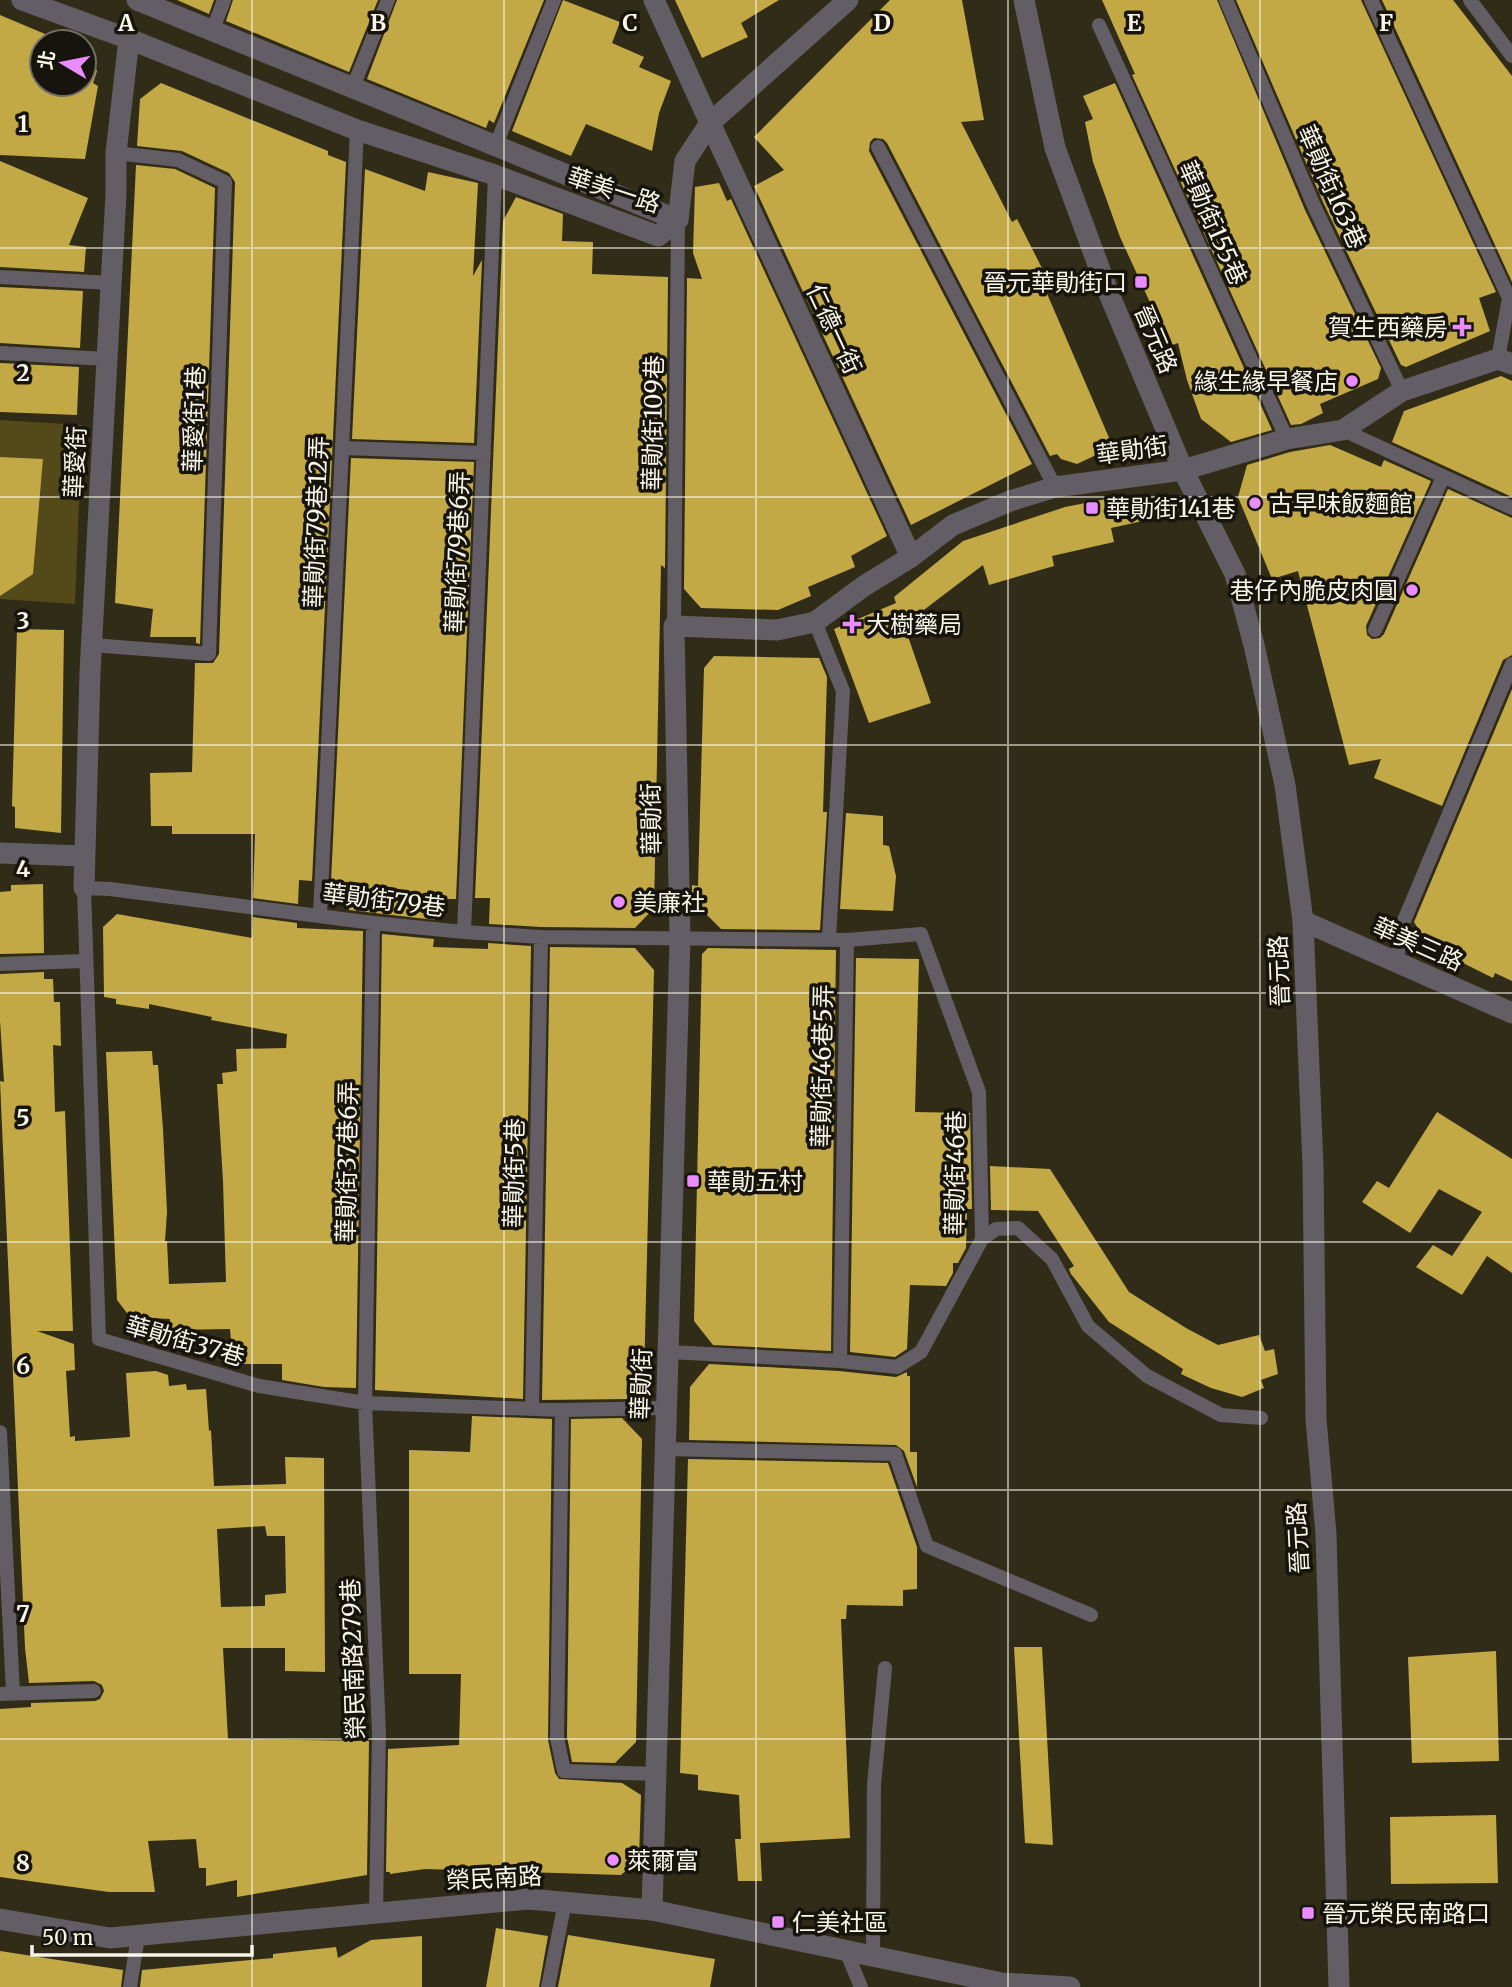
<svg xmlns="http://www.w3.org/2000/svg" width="1512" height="1987" font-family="Merriweather,'Noto Sans TC',serif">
<rect width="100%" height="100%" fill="#312c18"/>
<!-- green -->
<path fill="#544919" d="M0,420L82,425L75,604L0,599Z"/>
<!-- building -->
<path fill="#c2a946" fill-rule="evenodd" d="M177,0H214L209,14Z
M233,0H378L349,72L226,21Z
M397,0H544L494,123L489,120L486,128L367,79Z
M563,0L620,22L612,43L644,57L639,67L671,81L659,113L652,151L586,124L571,156L512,131Z
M675,0H779L741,23L748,37L702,58Z
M890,0H962L984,120L961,122L1012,222L1017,219L1047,278L1042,282L1113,447L1077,464L1061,459L1057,454L1050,456L887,143L883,139L874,138L870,142L869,151L1032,464L911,525L754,186L784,170L754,137Z
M1102,0H1217L1305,210L1381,368L1378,379L1320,404L1323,413L1301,424L1291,425L1132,75L1135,74Z
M1236,0H1361L1496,292L1479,298L1490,331L1406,367L1401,365L1323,202Z
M1382,0H1453L1512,76V282Z
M0,15L64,42H42V84H84V50L97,71L93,83L98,86L85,159L0,155Z
M161,83L328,151V155L346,162L312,881L299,880L298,904L253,898L255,834H172V826H151L150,773L192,772L195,663H213L219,654L235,182L229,173L182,151L137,146L140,99Z
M1115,83L1272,430L1231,442L1201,419L1187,380L1178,343L1170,346L1120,237L1093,162L1085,122L1093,119L1083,96Z
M0,161L88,198L69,245L86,247L84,272L0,267Z
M136,165L175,169L215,188L200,644L196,643V637H150L153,609L115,603Z
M365,169L425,191L428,172L478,183L473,276L482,260L474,443L352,439Z
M719,183L727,201L731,199L887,536L851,556L855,567L808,587L811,596L778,610L701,608L684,589L687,278L702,279L693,253L695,187Z
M516,197L563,214L562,241L593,242L592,274L668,277L665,568L661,565L654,908L635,928L541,927L489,924L490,898H475L503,221Z
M0,287L83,291L80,348L0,343Z
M0,363L79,367L77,415L0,412Z
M1501,376L1512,381V497L1392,442L1404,411Z
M1330,445L1381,467L1384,460L1431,481L1366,626L1367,635L1372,639L1380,638L1384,634L1448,489L1512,518V655L1503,660L1442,806L1374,778L1381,759L1349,765L1298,571L1272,579L1238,497L1247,465L1290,452Z
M0,457L43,459L33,574L0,596Z
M351,458L474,462L456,899H437L435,920L349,910L348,883L331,882Z
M1117,497L1131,500L1152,519L1111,528L1114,542L1052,556L1054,566L989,585L983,565L904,625L931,703L869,723L834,629L896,603L894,597L963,541L1065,507Z
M17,629L64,630L61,833L15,828V807L12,806Z
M714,656L819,658L827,677L823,812H827L820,930L721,929L692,900V885L698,886L704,668Z
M1512,689V981L1495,973L1493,978L1459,961L1463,953L1424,938L1414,922Z
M846,813L883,816V845L889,846L896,876L893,911L840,909Z
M43,884L44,953L0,954V892L11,891V885Z
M117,914L252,938L253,917L297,923V928L363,931L356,1388L324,1387L282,1380V1364H233L230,1329L170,1330V1319L130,1317L117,1300L106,1052L152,1051L153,1065H158L163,1129L167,1212L165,1241H167L169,1284L226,1282L223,1181L217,1084H223L222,1073L237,1071L236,1049L286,1048L287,1034L211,1020L212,1017L149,1004V1009L116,1004V999L104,997L103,927Z
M382,934L434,939L433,947L488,949V943L531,946L523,1399L375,1390Z
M550,947L635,948L654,970L644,1378L628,1399L542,1400Z
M708,948L836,950L831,1351L713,1345L694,1321L702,954Z
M856,958L919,959L915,1112L970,1113L972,1209H967L966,1248L958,1263H953V1273L946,1286L910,1285L907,1349L895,1357L850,1352Z
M44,972V979H53L54,1002H60L61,1046L53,1045L55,1112L65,1111L73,1331H37L74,1344L75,1370L66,1371L70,1437L75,1436V1441L130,1437L126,1373L156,1371L168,1375L169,1386L186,1384L187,1390L206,1389L209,1431L211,1430L214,1486L286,1484L285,1457L324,1458L325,1672L285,1671V1648H223L228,1739L369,1741L367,1875L237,1897V1880L206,1886V1868H199L196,1839L148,1841L155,1892H109L0,1877V1709L31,1707V1703L95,1701L100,1699L104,1691L102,1685L94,1681L29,1683L25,1648L0,1081L4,1082L0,1021V974ZM265,1526L267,1536H285L286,1593L265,1595V1606L221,1607L217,1529Z
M1437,1112L1512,1159V1273L1487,1256L1462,1295L1416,1267L1433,1245L1452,1256L1482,1212L1439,1189L1410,1233L1362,1202L1377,1181L1389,1188Z
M990,1166L1050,1169L1129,1292L1186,1328L1218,1345L1259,1335L1265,1351L1274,1349L1278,1374L1261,1380L1264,1388L1242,1397L1211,1388L1181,1374L1183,1369L1109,1322L1071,1274L1069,1269L1074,1266L1038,1211L991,1210Z
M709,1364L839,1371L896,1377L907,1372V1376H910V1452H917V1487L904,1451L896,1445L689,1440L690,1387Z
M472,1416L552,1419L548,1740L555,1773L559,1779L622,1783L641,1795L639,1859L621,1875L425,1869L390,1874V1872H386L388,1749L459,1745L461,1674H409V1450L470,1452Z
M622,1418L642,1439L636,1742L615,1763L572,1762L567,1737L571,1419Z
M688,1459L888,1463L917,1547V1589L903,1590V1606L847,1605L846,1619H841L850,1838L760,1843L762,1881H738L735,1839H741L739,1795L698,1790V1775L680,1773Z
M1014,1647H1042L1053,1845L1025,1843Z
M1496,1651L1499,1761L1412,1763L1408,1657Z
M1496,1815L1498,1883L1391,1884L1390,1817Z
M496,1928L548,1936L539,1987H486Z
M568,1935L715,1959L710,1987H558Z
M422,1936V1987H140L142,1970L273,1958V1954L336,1947L338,1958L371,1940Z
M0,1951L123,1970L121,1987H0Z"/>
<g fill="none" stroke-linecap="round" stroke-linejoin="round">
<!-- service -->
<path stroke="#635d65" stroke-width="14" d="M1226,0L1314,206L1402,391
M1371,0L1509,298
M1470,0L1512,56
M1099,25L1287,439
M212,32L224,0
M353,87L388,0
M496,145L554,0
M878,147L1055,487
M0,277L111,283
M0,353L107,359
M1498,359L1509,298L1512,296
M1343,430L1512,508
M343,448L484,453
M815,622L843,691L829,938
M674,626L678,220
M1375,630L1443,477
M92,645L209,654L225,182L178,160L116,153
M320,915L357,130
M373,923L365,1403L379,1733L376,1913
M464,932L495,175
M0,964L85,961
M1396,964L1403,923L1512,664
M982,1239L996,1229L1018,1228L1052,1259L1088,1326L1147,1376L1221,1415L1261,1418
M840,1361L847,940
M666,1408L562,1410L365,1403L259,1386L99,1339L84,888L110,889L373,923L464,932L541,937L847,940L921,934L979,1092L982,1239L921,1352L897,1367L840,1361L669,1352
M532,1409L541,937
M562,1410L557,1738L564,1771L656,1774
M0,1432L13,1693
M665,1449L895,1454L927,1546L1091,1615
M0,1694L94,1691
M846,1951L861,1987
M873,1956L874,1785L885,1668
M130,1987L138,1936
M548,1987L565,1902"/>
<!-- minor -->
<path stroke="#635d65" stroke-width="21" d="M22,0L129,39L357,130L495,175L658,236L678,220
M137,0L678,220
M654,0L710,123L685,161L678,220
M848,0L710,123L911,557
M0,853L84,856
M84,888L90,672L116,194V153L129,39
M1303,921L1512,1013
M652,1910L680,939L674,626L777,630L815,622L864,586L911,557L953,525L1010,501L1055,487L1183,470L1287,439L1343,430L1402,391L1498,359L1512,364"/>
<!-- tertiary -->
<path stroke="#635d65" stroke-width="21" d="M1024,0L1055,148L1107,289L1183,470L1235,574L1254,645L1285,785L1303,921L1313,1166L1316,1419L1326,1534L1339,1987
M0,1919L110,1938L528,1899L652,1910L1002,1983L1070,1987"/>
</g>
<!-- grid -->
<path fill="none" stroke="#f8f5e9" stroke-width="2" stroke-opacity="0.55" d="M252,0V1987M504,0V1987M756,0V1987M1008,0V1987M1260,0V1987M0,248H1512M0,497H1512M0,745H1512M0,993H1512M0,1242H1512M0,1490H1512M0,1739H1512"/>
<!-- markers -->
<g fill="#e98dfe" stroke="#16140c" stroke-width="2.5">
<rect x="1134" y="275" width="14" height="14" rx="3.5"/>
<path d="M1458.5 316.5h7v7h7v7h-7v7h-7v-7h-7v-7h7z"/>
<circle cx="1352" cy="381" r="7"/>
<circle cx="1255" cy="503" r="7"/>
<rect x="1085" y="501" width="14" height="14" rx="3.5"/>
<circle cx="1412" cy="590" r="7"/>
<path d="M848.5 613.5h7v7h7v7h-7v7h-7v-7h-7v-7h7z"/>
<circle cx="619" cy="902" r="7"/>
<rect x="686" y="1174" width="14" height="14" rx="3.5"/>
<circle cx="613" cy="1860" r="7"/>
<rect x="1301" y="1906" width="14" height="14" rx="3.5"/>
<rect x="771" y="1915" width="14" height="14" rx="3.5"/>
</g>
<g text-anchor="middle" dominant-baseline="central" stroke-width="7" stroke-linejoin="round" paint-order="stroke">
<!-- street labels -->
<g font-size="24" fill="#f8f5e9" stroke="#16140c">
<text transform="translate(1332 187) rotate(66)">華勛街163巷</text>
<text transform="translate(614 190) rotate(18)">華美一路</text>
<text transform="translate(1213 223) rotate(66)">華勛街155巷</text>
<text transform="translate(834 329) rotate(65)">仁德一街</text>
<text transform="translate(1156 339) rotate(67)">晉元路</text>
<text transform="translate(194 419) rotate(-88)">華愛街1巷</text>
<text transform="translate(653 423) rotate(-89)">華勛街109巷</text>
<text transform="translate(1132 450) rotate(-8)">華勛街</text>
<text transform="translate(75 462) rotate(-87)">華愛街</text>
<text transform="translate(316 522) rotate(-88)">華勛街79巷12弄</text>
<text transform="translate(457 552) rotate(-88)">華勛街79巷6弄</text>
<text transform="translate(651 819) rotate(-91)">華勛街</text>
<text transform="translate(384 900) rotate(7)">華勛街79巷</text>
<text transform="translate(1418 944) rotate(24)">華美三路</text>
<text transform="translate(1279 971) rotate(-92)">晉元路</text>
<text transform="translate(822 1066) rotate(-89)">華勛街46巷5弄</text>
<text transform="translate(347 1162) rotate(-89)">華勛街37巷6弄</text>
<text transform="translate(514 1173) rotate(-89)">華勛街5巷</text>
<text transform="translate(955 1173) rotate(-89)">華勛街46巷</text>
<text transform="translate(185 1341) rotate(16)">華勛街37巷</text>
<text transform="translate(641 1384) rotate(-88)">華勛街</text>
<text transform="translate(1298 1538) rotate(-93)">晉元路</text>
<text transform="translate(353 1659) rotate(-92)">榮民南路279巷</text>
<text transform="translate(494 1878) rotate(-3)">榮民南路</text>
</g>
<!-- poi labels -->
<g font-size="24" fill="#f8f5e9" stroke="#16140c" text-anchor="start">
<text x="1127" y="282" text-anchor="end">晉元華勛街口</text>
<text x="1448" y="327" text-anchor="end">賀生西藥房</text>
<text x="1338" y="381" text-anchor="end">緣生緣早餐店</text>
<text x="1269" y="503">古早味飯麵館</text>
<text x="1106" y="508">華勛街141巷</text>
<text x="1398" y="590" text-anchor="end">巷仔內脆皮肉圓</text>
<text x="866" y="624">大樹藥局</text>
<text x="633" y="902">美廉社</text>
<text x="707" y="1181">華勛五村</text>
<text x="627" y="1860">萊爾富</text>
<text x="1322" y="1913">晉元榮民南路口</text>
<text x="792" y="1922">仁美社區</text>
</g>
</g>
<g font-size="23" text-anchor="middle" font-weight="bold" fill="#f8f5e9" stroke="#16140c" stroke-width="7" stroke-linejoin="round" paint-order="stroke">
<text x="126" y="31">A</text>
<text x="378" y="31">B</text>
<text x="630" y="31">C</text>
<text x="882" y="31">D</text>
<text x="1134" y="31">E</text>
<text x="1386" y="31">F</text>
<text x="23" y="132">1</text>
<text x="23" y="381">2</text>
<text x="23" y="629">3</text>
<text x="23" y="877">4</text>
<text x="23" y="1126">5</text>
<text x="23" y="1374">6</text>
<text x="23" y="1622">7</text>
<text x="23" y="1871">8</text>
</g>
<!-- north arrow -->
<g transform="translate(63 63) rotate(280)"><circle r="33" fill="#16140c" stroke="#706e64" stroke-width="2"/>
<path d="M0-5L12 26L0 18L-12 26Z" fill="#e98dfe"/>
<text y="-10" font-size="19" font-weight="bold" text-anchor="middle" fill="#f8f5e9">北</text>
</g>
<!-- scale -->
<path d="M32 1945v10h220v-10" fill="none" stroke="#f8f5e9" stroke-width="3.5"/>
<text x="42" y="1945" font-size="21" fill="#f8f5e9" stroke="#16140c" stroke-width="5" paint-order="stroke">50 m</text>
</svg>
